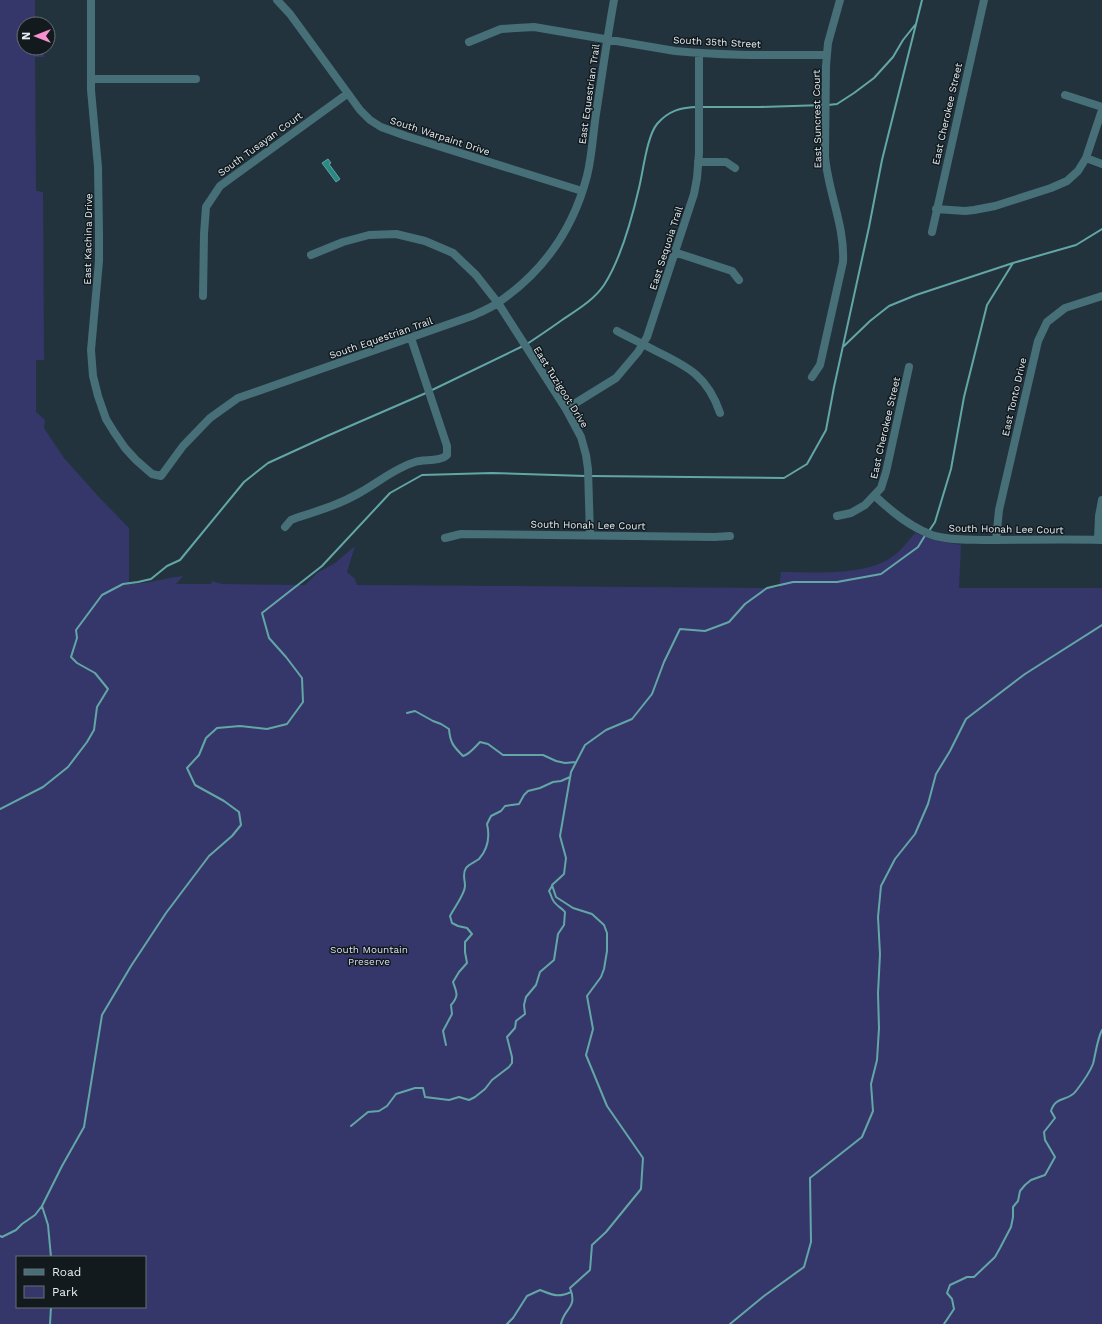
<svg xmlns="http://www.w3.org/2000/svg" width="1102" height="1324" font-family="'Work Sans',sans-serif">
<rect width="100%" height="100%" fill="#22333d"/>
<!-- green -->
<path fill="#35376b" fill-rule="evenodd" d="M0,0H35V22L44,23V24H24V48H44V57H35L36,191L43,192L44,360H36V412L45,420L44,428L64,458L97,495L129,528V584C148,584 164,578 183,576L176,584H211L212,581L222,584L305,585L317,573L335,563L355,546L347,572L355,579L357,585L779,588L781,572C816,572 868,577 896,554C903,548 909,540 915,533L937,541L961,545L959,588H1102V1324H0ZM17,1257H145V1307H17Z"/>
<!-- water -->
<path fill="#2a8885" stroke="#62a7a6" d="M328,159L331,163L329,164L340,179L336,182L322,163Z"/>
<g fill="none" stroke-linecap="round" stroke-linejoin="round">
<!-- stream -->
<path stroke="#62a7a6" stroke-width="2" d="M828,105L837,104L854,93L874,78L893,57L903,40L915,25
M702,107H760L824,105
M527,344C539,336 551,328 562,320C577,310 594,300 604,285C621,259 632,218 639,188C643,172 647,136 657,124C668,111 681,107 698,107
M844,346L870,321L889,306L916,295L1013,263L1076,245L1102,229
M430,391L523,346
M590,476L784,478L807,464L826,430L834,387L869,227L882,160L922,0
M929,531L935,522L951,469L964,397L987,305L1013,263
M407,713L415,711L433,721L441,724L449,729C450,743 454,747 463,756C470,754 475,747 480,742L488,744L503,755H543L556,761L565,763L576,762
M0,809L43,787L68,767L87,742L94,730L97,707L108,689L95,673L77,663L71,657L77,638L76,630L102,595L123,584L138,582L151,579L167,566L180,560L244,482L268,463L327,436L426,393
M446,1045L443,1031L452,1014L451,1005C459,996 457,993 453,982L459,972L467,963L465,952V942L472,934L467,928L458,926L452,923L450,916C454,908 465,894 465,886C465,879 462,874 466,868C469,864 475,862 479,859C488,849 490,837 487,824L491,816L501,811L505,806L519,804L524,795L528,791L540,788L553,782L561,781L570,777
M351,1126L368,1112L379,1111L387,1106L396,1094L415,1088H423L425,1097L449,1100L459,1097L469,1100L475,1097L485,1089L492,1080L509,1067L512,1063V1057L507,1037L515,1028L516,1021L525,1014L524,1005L526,997L536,985L540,972L554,960L558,934L564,925L565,912C562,908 555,905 553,900C551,897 551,894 549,891L552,886
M0,1236L2,1237L16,1230L22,1224L35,1215L42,1206
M51,1257L48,1225L42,1206L62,1166L84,1127L102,1015L131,966L166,913L209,856L232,836L241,825L239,812L224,801L195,785L187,768L199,755L206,738L217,728L240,726L267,729L287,724L303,702L302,678L286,657L269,638L262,613L322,566L390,493L422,475L492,473L585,476
M50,1324L51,1307
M507,1324L513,1318L527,1296L540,1290C553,1295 558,1298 571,1292
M561,1324C564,1308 578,1308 570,1288L590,1270L592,1245L606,1232L641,1189L643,1158L607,1106L586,1055L593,1029L587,996L601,977L604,969L607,951V933L604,925L592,914L573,908L556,897L552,885L564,874L566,858L560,836L571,772L585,745L606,730L632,719L652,694L664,662L680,629L705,631L729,622L745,604L767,588L793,582H837L881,574L918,547L926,534
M730,1324L764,1296L804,1267L811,1242L810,1178L862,1137L873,1111L871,1084L877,1060L879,1028L878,993L880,954L878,917L881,886L895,859L915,834L928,804L936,774L950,751L966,719L1025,674L1102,625
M944,1324L954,1309L952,1299L947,1293L950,1285L967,1277H974L995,1257L1000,1248L1011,1227L1013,1217V1207L1018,1201L1020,1191L1025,1185L1031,1180L1045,1175L1055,1157L1045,1140L1044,1132L1055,1118L1051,1111C1056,1095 1068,1102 1076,1091C1083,1082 1089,1074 1093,1064C1096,1052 1097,1040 1102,1030"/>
<!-- minor -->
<path stroke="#466f78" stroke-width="8" d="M91,0V90L98,167L99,233V261L91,350L93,376L98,396L106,419L114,432L125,448L136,460L152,474L161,476L183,446L210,418L238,398L472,316C481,312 491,308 499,302C544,271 573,230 587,176C592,156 593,134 596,114C602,76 607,38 614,0
M277,0L290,14L360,110L370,120L381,127L406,136L582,191
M469,42L501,29L534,27L675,51C726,56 776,55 827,55
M91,79H196
M1065,95L1102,107
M1086,158L1102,164
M698,162H726L735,168
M936,209L965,211L974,210L995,206L1051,188L1067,181L1078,171L1086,158L1102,110
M932,232L984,0
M674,252L732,271L739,280
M311,255L343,242L369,235L396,234L425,241L453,253L476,275L498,303L566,409L581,437L586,455L588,469L590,535
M203,296L204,234L206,207L220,186L347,94
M617,331C630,338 643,344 656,351C689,367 708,377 720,413
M812,377L820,365L843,262C845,226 828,192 825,156L826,66L828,43L840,0
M566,409L616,378L638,352L647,337L694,194L697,178L699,153V53
M875,496C892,512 910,527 932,535C950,541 971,539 990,540C1027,540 1065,539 1102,540
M837,516L851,513L865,505L881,488L886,472L909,367
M285,527L291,520L296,518C318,511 341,504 361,492C379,482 395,468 415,462C424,459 440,462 447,455V446L411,338
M445,538L461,534L715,537L730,536
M996,540L999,510L1038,341L1047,322L1065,308L1102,296
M1098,540L1099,516L1102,500"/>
</g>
<g text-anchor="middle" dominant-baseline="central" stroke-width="3" stroke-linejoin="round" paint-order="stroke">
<!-- street labels -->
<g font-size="10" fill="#e3eef4" stroke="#121a1e">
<text transform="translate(717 42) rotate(3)">South 35th Street</text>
<text transform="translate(589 94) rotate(-82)">East Equestrian Trail</text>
<text transform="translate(947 114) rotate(-77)">East Cherokee Street</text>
<text transform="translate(817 119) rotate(-91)">East Suncrest Court</text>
<text transform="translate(440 136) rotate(18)">South Warpaint Drive</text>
<text transform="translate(260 144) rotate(-36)">South Tusayan Court</text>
<text transform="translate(88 239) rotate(-89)">East Kachina Drive</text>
<text transform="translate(666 248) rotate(-72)">East Sequoia Trail</text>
<text transform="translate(381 338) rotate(-19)">South Equestrian Trail</text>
<text transform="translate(561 387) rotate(58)">East Tuzigoot Drive</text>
<text transform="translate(1014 397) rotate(-77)">East Tonto Drive</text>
<text transform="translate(885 428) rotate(-77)">East Cherokee Street</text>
<text transform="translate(588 525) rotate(1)">South Honah Lee Court</text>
<text transform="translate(1006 529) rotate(1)">South Honah Lee Court</text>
</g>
<!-- park labels -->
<g font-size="10" fill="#dcdff3" stroke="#121a1e">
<text x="369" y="949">South Mountain<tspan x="369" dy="12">Preserve</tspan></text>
</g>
</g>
<!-- legend -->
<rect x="16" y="1256" width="130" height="52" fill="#121a1e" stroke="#666f74"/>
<rect x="24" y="1269" width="20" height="6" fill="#466f78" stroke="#666f74"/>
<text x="52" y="1276" font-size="12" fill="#e3eef4">Road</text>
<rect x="24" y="1286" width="20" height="12" fill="#35376b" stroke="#666f74"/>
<text x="52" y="1296" font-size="12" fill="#e3eef4">Park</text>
<!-- north arrow -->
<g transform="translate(36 36) rotate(270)"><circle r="19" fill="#121a1e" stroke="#666f74"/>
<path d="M0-3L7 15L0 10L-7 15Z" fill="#f790cd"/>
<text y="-6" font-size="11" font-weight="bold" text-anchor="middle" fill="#e3eef4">N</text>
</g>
</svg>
